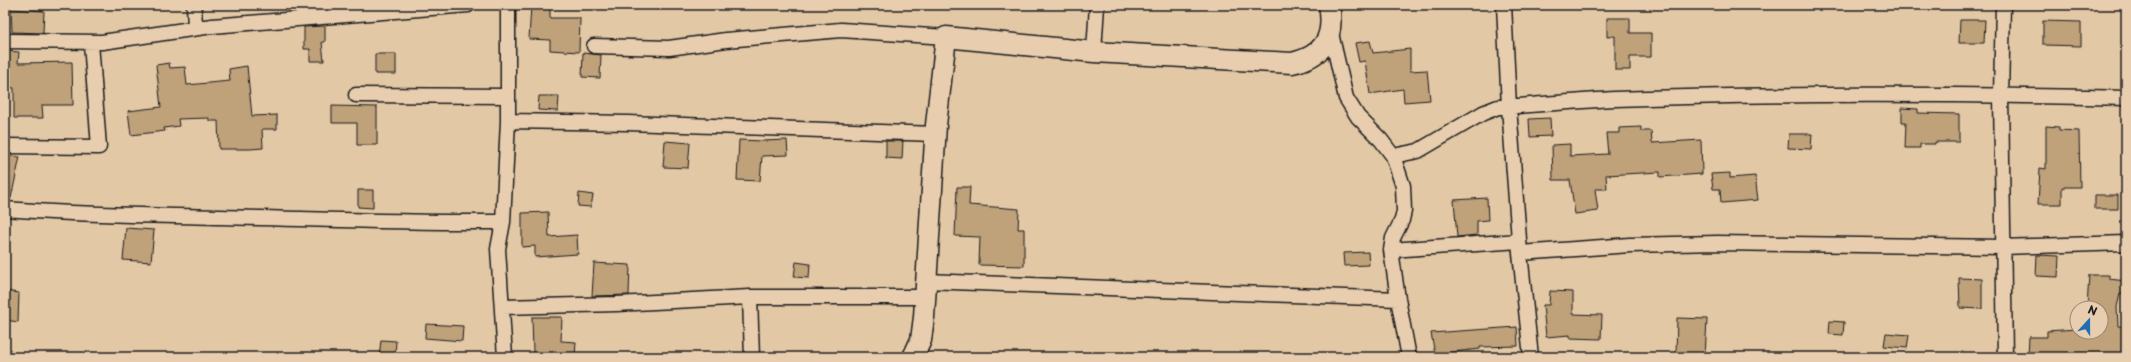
<svg xmlns="http://www.w3.org/2000/svg" width="2131" height="362" font-family="'Playpen Sans',sans-serif">
<rect width="100%" height="100%" fill="#e3c8a6"/>
<filter id="ink" filterUnits="userSpaceOnUse"><feTurbulence type="fractalNoise" baseFrequency=".025" numOctaves="2"/><feDisplacementMap in="SourceGraphic" scale="8" xChannelSelector="R" yChannelSelector="G"/><feConvolveMatrix kernelMatrix="1 2 1 2 8 2 1 2 1" color-interpolation-filters="sRGB"/></filter>
<g filter="url(#ink)">
<!-- building -->
<path fill="#bfa17a" stroke="#1c1c1c" d="M531,5H550V18H580L579,52L550,50V40L529,39Z
M11,9L44,11L43,33L12,32Z
M1607,18H1630V33H1651V57H1630V70H1615V36L1607,37Z
M1960,20H1985L1984,43H1959Z
M2043,21L2081,22V46L2043,45Z
M325,26V42H322L324,61H310V49H304V27Z
M1370,41L1373,53L1410,49V71L1427,70L1430,100L1404,102L1403,89L1370,94L1365,61L1359,62L1355,43Z
M5,51L19,52L18,63L72,62L73,105H42L43,118H14V88L5,87Z
M583,53L601,55L600,78L582,77Z
M375,54H396V74H375Z
M169,63L170,68L185,67L187,85L230,81L229,69L247,66L252,116L277,115V129H262L263,148L250,149H219L218,121H209V118L178,119L179,126L164,128L165,131L131,135L128,111L161,107L156,65Z
M539,96H559L558,111L538,110Z
M332,106L377,107V145H357V123H332Z
M1902,108L1918,109V113L1959,114V142H1935V144H1920V148H1905L1906,122H1902Z
M1550,118L1551,136L1530,137L1529,119Z
M2046,126L2059,127V130L2079,131L2080,187H2062V204H2038L2040,168L2046,169Z
M1641,127V131H1651L1652,143L1701,140L1702,174L1660,177V172L1606,175L1607,189H1595L1598,211L1575,214L1570,180H1553L1552,145L1570,144V156L1608,154L1606,133H1619V128Z
M1789,134H1812L1811,149L1788,148Z
M739,140L763,141L787,140L788,155L762,156L760,181L737,180Z
M665,141L690,143L688,168L663,167Z
M886,141H903L902,159L886,158Z
M5,155L20,157L11,198L5,197Z
M1730,173V178L1755,176L1758,200L1721,203L1720,189H1713L1711,174Z
M957,187H970L969,205L1019,209L1018,229H1024V266L979,265L980,237L955,236Z
M358,190H373V208L358,207Z
M579,193L593,195L591,207L578,206Z
M2095,195H2118V209H2095Z
M1487,198L1488,220L1477,221V235L1457,237L1454,200Z
M548,212L549,237L577,235L578,254L535,257V246L522,247V213Z
M126,228L154,230L151,262L123,260Z
M1368,252L1369,265L1344,266L1343,253Z
M2037,255L2059,256L2058,277L2036,276Z
M796,262L810,264L809,278L794,277Z
M594,263L630,265L629,295L592,296Z
M2089,275H2109V279L2126,281V294H2120L2117,307L2118,326L2126,327V357H2028L2029,337H2047V331L2077,329V332H2101V308H2087Z
M1959,278L1982,279V309L1960,308Z
M5,291L19,293L18,322L5,320Z
M1550,291L1573,292V314L1602,315L1601,339L1570,338V335L1546,337L1543,305H1549Z
M532,317H562L561,341L576,342L575,357L533,353Z
M1677,318L1707,319L1705,357L1676,355Z
M1830,321L1844,322L1843,335L1829,334Z
M426,324L463,326L462,341L425,338Z
M1517,327L1518,346L1480,347V349L1435,354L1431,333Z
M1886,333L1909,335L1907,348L1884,346Z
M381,340L396,341L395,357H379Z"/>
<g fill="none" stroke-linecap="round" stroke-linejoin="round">
<defs>
<path id="street" d="M194,5L195,28
M1504,5L1509,107L1520,253L1531,357
M2003,5L2001,95L2005,357
M1330,29L1346,98L1358,117L1381,140L1393,156L1403,186L1404,211L1402,220L1393,238L1391,250L1398,299L1409,357
M5,41L102,42L212,26L468,5
M594,46L669,48L726,40L841,30L946,37
M1094,52L1097,5
M356,95L508,96
M508,121L628,123L935,134
M5,146L99,147L91,43
M1393,156L1418,151L1483,113L1498,107C1537,105 1576,101 1615,99C1785,93 1956,94 2126,98
M5,209C76,215 149,215 220,217C314,219 408,223 503,222
M1391,250L1519,241
M1520,253L1630,245L1717,243L2003,247L2126,243
M926,281L1398,299
M750,297H926
M502,307L616,304L750,297L752,357
M505,357L498,249L503,222L508,121V5"/>
<path id="secondary" d="M913,357L921,340L924,317L936,125L946,37L1094,52L1292,63C1324,56 1335,37 1329,5"/>
</defs>
<!-- street casing -->
<use href="#street" stroke="#1c1c1c" stroke-width="17"/>
<!-- secondary casing -->
<use href="#secondary" stroke="#1c1c1c" stroke-width="23"/>
<!-- street -->
<use href="#street" stroke="#e8ceaf" stroke-width="14"/>
<!-- secondary -->
<use href="#secondary" stroke="#e8ceaf" stroke-width="20"/>
</g>
</g>
<!-- margin -->
<rect width="2131" height="362" fill="none" stroke="#e8ceaf" stroke-width="20"/>
<rect x="10" y="10" width="2111" height="342" fill="none" stroke="#1c1c1c" stroke-width="1.5" filter="url(#ink)"/>
<!-- north arrow -->
<g transform="translate(2089 320) rotate(21)"><circle r="19" fill="#e8ceaf" stroke="#968774"/>
<path d="M0-3L7 15L0 10L-7 15Z" fill="#1f6fb2"/>
<text y="-6" font-size="11" font-weight="bold" text-anchor="middle" fill="#1c1c1c">N</text>
</g>
</svg>
